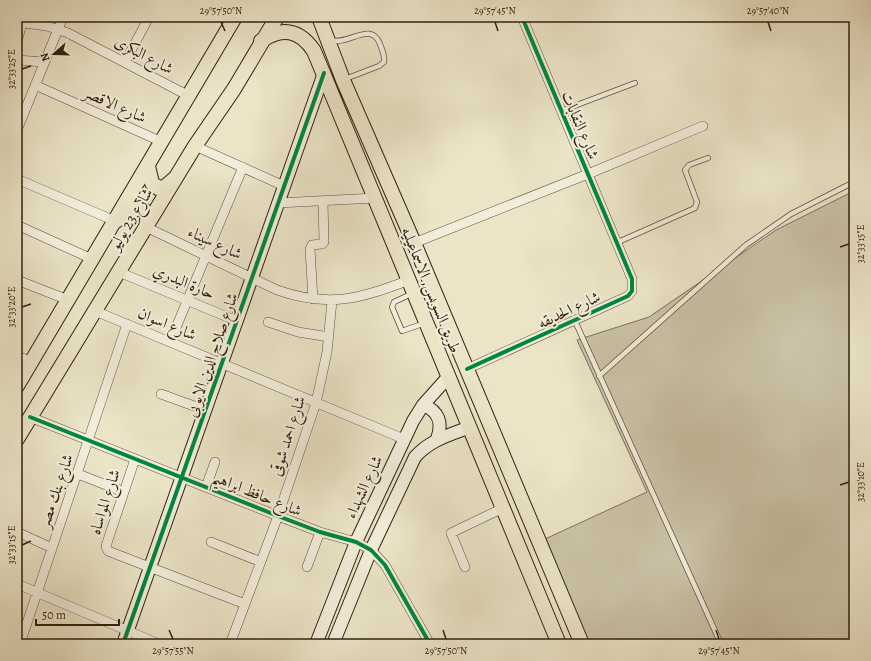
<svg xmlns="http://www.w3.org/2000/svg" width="871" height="661" font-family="Alegreya,Amiri,serif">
<rect width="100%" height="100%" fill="#ebe4c7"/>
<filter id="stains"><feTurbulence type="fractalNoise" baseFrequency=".005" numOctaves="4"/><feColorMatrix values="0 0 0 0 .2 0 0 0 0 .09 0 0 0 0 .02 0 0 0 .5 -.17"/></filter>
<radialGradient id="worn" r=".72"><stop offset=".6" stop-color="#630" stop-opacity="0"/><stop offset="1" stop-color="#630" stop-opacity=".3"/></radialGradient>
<!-- green -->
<path fill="#cbc3a8" stroke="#7e725c" d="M854,191V644H589L545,539L647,492L577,340L649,317L776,230Z"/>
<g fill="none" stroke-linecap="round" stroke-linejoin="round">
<defs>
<path id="lane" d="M331,40C348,46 371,20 380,44C382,50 385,55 384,62L379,66L345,79
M561,111L635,83
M616,243L695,208L697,202L685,170L689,165L708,158
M413,293L394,302L392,307L402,331L425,323
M575,321L721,644
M599,376L746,245L791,214L854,182
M854,519V580"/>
<path id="street" d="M17,22L47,26L68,33L189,96
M17,42L22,23
M17,60L44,62
M125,62L149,17
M35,85L162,142
M17,130L63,17
M195,146L284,186
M17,179L115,221
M278,203L375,198
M17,225L92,259
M146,227L277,290C328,308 361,299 409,280
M414,243L588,174L703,126
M119,272L237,321
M17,280L68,300
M313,299L310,249L312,245L322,244L324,242L323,201
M95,311L404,439
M268,322L298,332L329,337
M170,342L243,167
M17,356L32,362
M467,369L628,296L632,291V279L522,17
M161,394L205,410
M30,417L278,516L320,532L356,542L371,550L385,565L430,644
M135,459L106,546L108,551L245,604
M78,474L124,492
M206,487L215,462
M17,532L52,548
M211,542L261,562
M307,567L320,532
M465,567L451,533L503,508
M17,584L159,644
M20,644L127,324
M230,644L278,516L316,403L327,352L332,301"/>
<path id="secondary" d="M423,405C439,411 443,423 437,439
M123,644L324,73
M316,644L356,542L413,421L423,405L449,376
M333,644L371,550L415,457C430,440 449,435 470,427"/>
<path id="primary" d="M319,17L343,80L414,243L582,644
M261,41C282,26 300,30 314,51L559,644
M148,166L152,183L158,188L165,187L174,179
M116,221L136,209L142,208L148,215L146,227
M17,386L235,17
M17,439L195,146L234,89L277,17"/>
</defs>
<!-- lane casing -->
<use href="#lane" stroke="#5f513d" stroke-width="6"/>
<!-- street casing -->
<use href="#street" stroke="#5f513d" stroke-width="10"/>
<!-- secondary casing -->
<use href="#secondary" stroke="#30200f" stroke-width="14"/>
<!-- primary casing -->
<use href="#primary" stroke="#30200f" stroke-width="16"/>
<!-- lane -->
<use href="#lane" stroke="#f2eddb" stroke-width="4.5"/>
<!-- street -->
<use href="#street" stroke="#f2eddb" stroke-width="9"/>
<!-- secondary -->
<use href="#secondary" stroke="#f2eddb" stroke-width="12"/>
<!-- primary -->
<use href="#primary" stroke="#ebe4c7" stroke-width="14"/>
<defs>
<path id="cycleway" d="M467,369L628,296L632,291V279L522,17
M30,417L278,516L320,532L356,542L371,550L385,565L430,644
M123,644L324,73"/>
</defs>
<!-- cycleway casing -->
<use href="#cycleway" stroke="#f2eddb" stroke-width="6"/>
<!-- cycleway -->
<use href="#cycleway" stroke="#00873e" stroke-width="4"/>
</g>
<!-- ticks -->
<path fill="none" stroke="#30200f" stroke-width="1.5" d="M221,22L225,31M495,22L498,31M768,22L771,31M22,69L31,66M840,247L849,244M22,307L31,304M840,485L849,482M22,545L31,541M169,630L173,639M443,630L446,639M716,630L719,639"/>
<g text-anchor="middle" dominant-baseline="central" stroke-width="4" stroke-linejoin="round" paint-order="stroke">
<!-- street labels -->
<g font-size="16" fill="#30200f" stroke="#f2eddb">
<text transform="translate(144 55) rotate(28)">شارع البكرى</text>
<text transform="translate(115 105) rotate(24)">شارع الاقصر</text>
<text transform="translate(580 125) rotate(67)">شارع النقابات</text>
<text transform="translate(131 219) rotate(-59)">شارع 23 يوليو</text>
<text transform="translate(215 243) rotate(25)">شارع سيناء</text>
<text transform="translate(184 282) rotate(23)">حارة البدري</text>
<text transform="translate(431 290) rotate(68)">طريق السويس, الاسماعيليه</text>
<text transform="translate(569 310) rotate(-25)">شارع الحديقه</text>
<text transform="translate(167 324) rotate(23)">شارع اسوان</text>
<text transform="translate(212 355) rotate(-71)">شارع صلاح الدين الايوبى</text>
<text transform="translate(288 436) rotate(-72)">شارع احمد شوقى</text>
<text transform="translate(364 487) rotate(-65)">شارع الشهداء</text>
<text transform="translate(56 491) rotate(-71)">شارع بنك مصر</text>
<text transform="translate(257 494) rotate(22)">شارع حافظ ابراهيم</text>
<text transform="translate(105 502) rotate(-72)">شارع المواساه</text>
</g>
</g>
<!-- margin -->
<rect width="871" height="661" fill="none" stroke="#ebe4c7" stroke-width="44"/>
<!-- north arrow -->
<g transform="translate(54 54) rotate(250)" stroke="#f2eddb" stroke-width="3" paint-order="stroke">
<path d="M0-3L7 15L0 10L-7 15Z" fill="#30200f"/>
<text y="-6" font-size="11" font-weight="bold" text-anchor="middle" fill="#30200f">N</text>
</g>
<!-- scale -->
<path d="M36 619v6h83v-6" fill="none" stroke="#30200f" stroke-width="2"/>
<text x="42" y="619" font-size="12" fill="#30200f" stroke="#f2eddb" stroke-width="3" paint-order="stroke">50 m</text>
<rect x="22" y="22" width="827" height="617" fill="none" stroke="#30200f" stroke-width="1.5"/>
<g font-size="10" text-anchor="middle" fill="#30200f">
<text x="221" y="14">29°57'50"N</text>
<text x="495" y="14">29°57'45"N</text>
<text x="768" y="14">29°57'40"N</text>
<text transform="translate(11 69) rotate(-90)" y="4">32°33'25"E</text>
<text transform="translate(860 244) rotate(-90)" y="4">32°33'15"E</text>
<text transform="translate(11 307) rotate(-90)" y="4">32°33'20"E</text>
<text transform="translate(860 482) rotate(-90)" y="4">32°33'10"E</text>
<text transform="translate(11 545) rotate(-90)" y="4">32°33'15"E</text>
<text x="173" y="654">29°57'55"N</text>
<text x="446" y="654">29°57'50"N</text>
<text x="719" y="654">29°57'45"N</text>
</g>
<rect width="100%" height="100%" filter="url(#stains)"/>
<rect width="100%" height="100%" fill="url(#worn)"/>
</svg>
